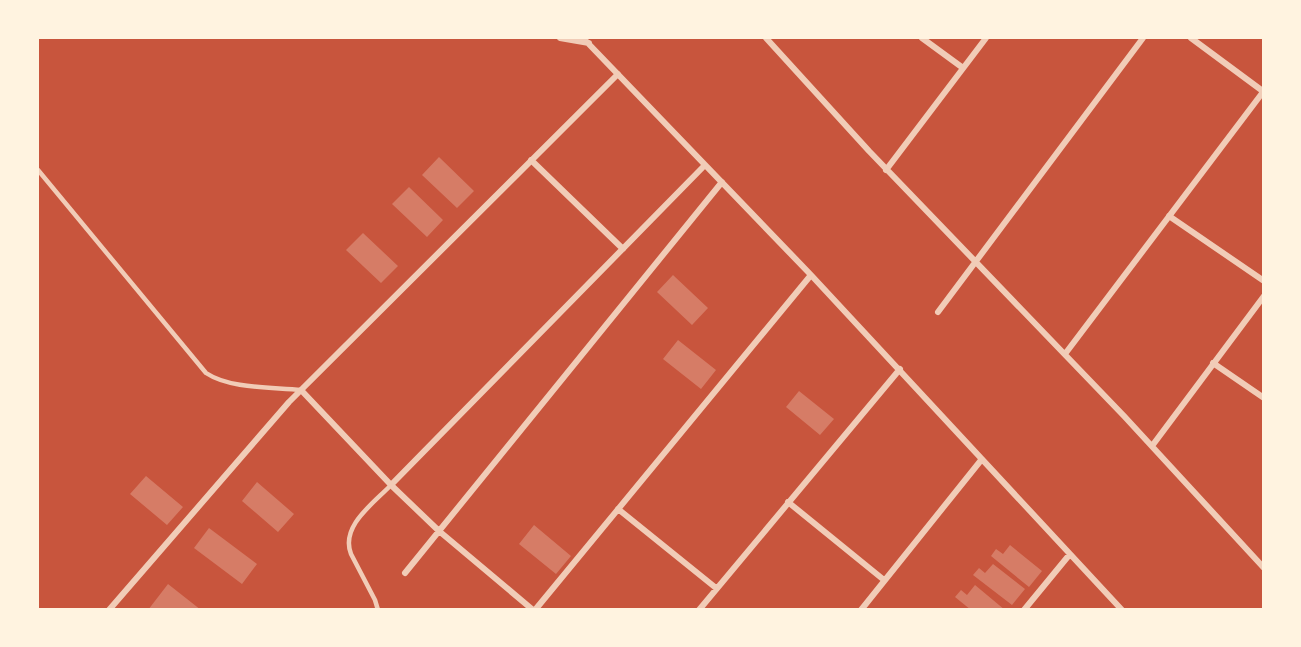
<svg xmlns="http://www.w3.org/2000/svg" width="1301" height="647" font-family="'Libre Baskerville',serif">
<rect width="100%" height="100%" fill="#c8553d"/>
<!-- building -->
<path fill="#d67c66" d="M439,157L474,191L457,208L422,175Z
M409,187L443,220L427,237L392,204Z
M363,233L398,266L381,283L346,250Z
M673,275L708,308L692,325L657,292Z
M678,340L716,370L701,389L663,359Z
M799,391L834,419L820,435L786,407Z
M146,476L183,507L167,525L130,494Z
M257,482L294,514L278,532L242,501Z
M534,525L571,556L556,574L519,544Z
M209,528L257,564L242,584L194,548Z
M1010,545L1042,571L1029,587L991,556L996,549L1003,554Z
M993,564L1025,589L1012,605L973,575L979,568L985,573Z
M168,584L201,610H148Z
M975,585L1005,610H971L955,597L961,590L967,595Z"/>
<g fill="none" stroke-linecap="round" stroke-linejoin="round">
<!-- service -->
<path stroke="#f1ccb7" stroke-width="4.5" d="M38,170L206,373C230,389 272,387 301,390
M378,610L375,600L351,554C340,526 374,503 391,485"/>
<!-- minor -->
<path stroke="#f1ccb7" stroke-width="6" d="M560,38L589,43
M583,38L811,275L1122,610
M766,38L869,151L1124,416L1264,568
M922,38L963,68
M1191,38L1264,92
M531,160L623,249
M886,170L986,38
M1169,216L1264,281
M938,312L1143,38
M1065,354L1263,92
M1213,363L1264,398
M301,390L391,485L439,531L533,610
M1152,446L1264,296
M391,485L705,165
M788,502L884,580
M618,509L716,588
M405,573L722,182
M109,610L289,402L618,74
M535,610L811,275
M699,610L900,369
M861,610L982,459
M1024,610L1070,554"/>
</g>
<!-- border -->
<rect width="1301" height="647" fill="none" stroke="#fff3e0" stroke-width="78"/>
</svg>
